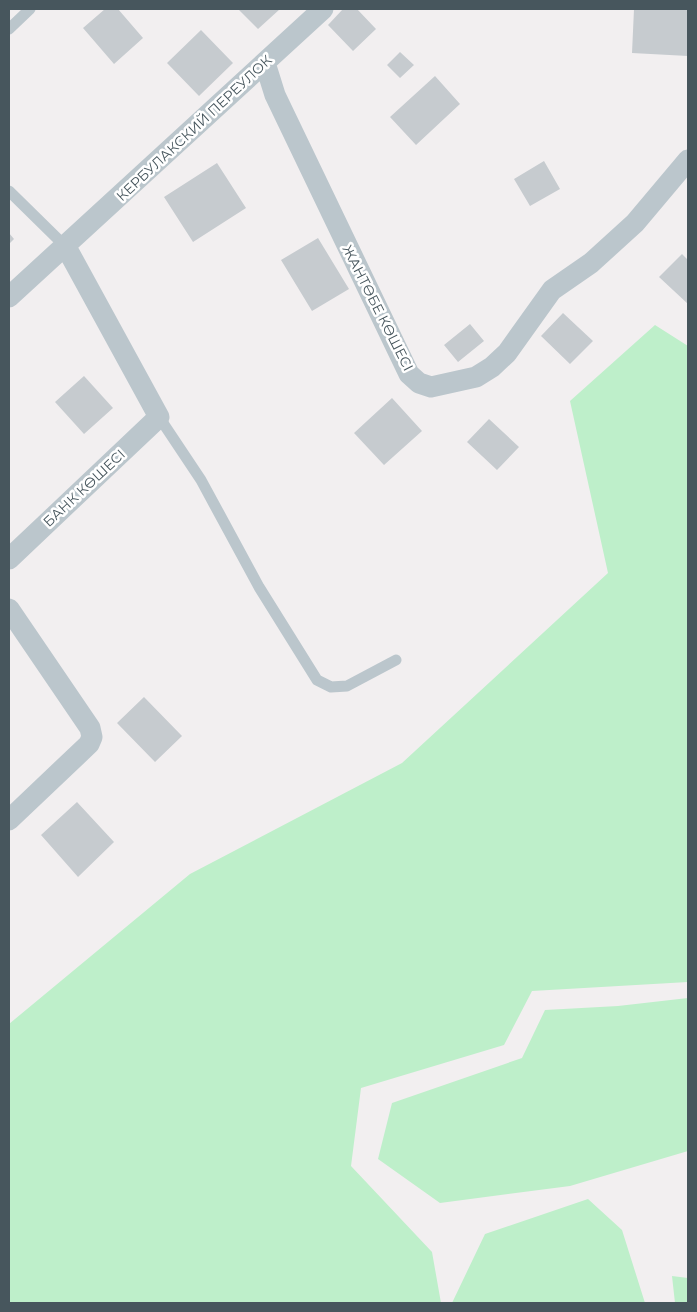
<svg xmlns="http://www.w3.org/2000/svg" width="697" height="1312" font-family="Montserrat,sans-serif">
<rect width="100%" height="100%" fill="#f2eff0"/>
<!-- green -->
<path fill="#beefca" d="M655,325L688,346V982L532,991L504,1045L361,1088L351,1166L432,1252L441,1303H9V1024L190,874L402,763L608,573L570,401Z
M688,998V1151L570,1186L440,1203L378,1159L392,1103L522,1058L545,1010L618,1006Z
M588,1199L622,1230L645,1303H452L485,1234Z
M672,1276L688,1278V1303H675Z"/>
<!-- building -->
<path fill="#c6cbcf" d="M105,9H118L143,38L114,64L83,28Z
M238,9H280L258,29Z
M343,9H357L376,29L353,51L328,25Z
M634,9L688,10V56L632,53Z
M201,30L233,63L199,96L167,63Z
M400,52L414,65L400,78L387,65Z
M435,76L460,104L416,145L390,117Z
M544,161L560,189L530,206L514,179Z
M217,163L246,208L193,242L164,197Z
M9,233L14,239L9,244Z
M318,238L349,289L312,311L281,260Z
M682,254L688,260V304L659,277Z
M563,313L593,341L570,364L541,336Z
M470,324L484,341L458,362L444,345Z
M84,376L113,408L84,434L55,402Z
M392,398L422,431L384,465L354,433Z
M489,419L519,447L497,470L467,442Z
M144,697L182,736L155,762L117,723Z
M77,802L114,842L78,877L41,835Z"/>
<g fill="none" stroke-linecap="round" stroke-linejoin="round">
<!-- service -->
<path stroke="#bbc6cc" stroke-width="11" d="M9,29L30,9
M9,191L66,247
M159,417L201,480L259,587L317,680L331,687L347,686L396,660"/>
<!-- minor -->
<path stroke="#bbc6cc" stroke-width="21" d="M265,63L275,95L409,374L419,383L431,387L476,377L492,367L507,353L552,290L591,263L635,223L688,160
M9,297L323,9
M9,559L159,417L66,247
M9,609L90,728L92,737L89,744L9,820"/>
</g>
<g text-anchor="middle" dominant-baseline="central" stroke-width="5" stroke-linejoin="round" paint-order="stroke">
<!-- street labels -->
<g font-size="14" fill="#47565d" stroke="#fff">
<text transform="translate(194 128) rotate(-43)">КЕРБУЛАКСКИЙ ПЕРЕУЛОК</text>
<text transform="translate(378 308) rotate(63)">ЖАНТӨБЕ КӨШЕСІ</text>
<text transform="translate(84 488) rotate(-43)">БАНК КӨШЕСІ</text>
</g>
</g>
<!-- border -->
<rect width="697" height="1312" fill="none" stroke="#47565d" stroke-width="20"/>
</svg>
